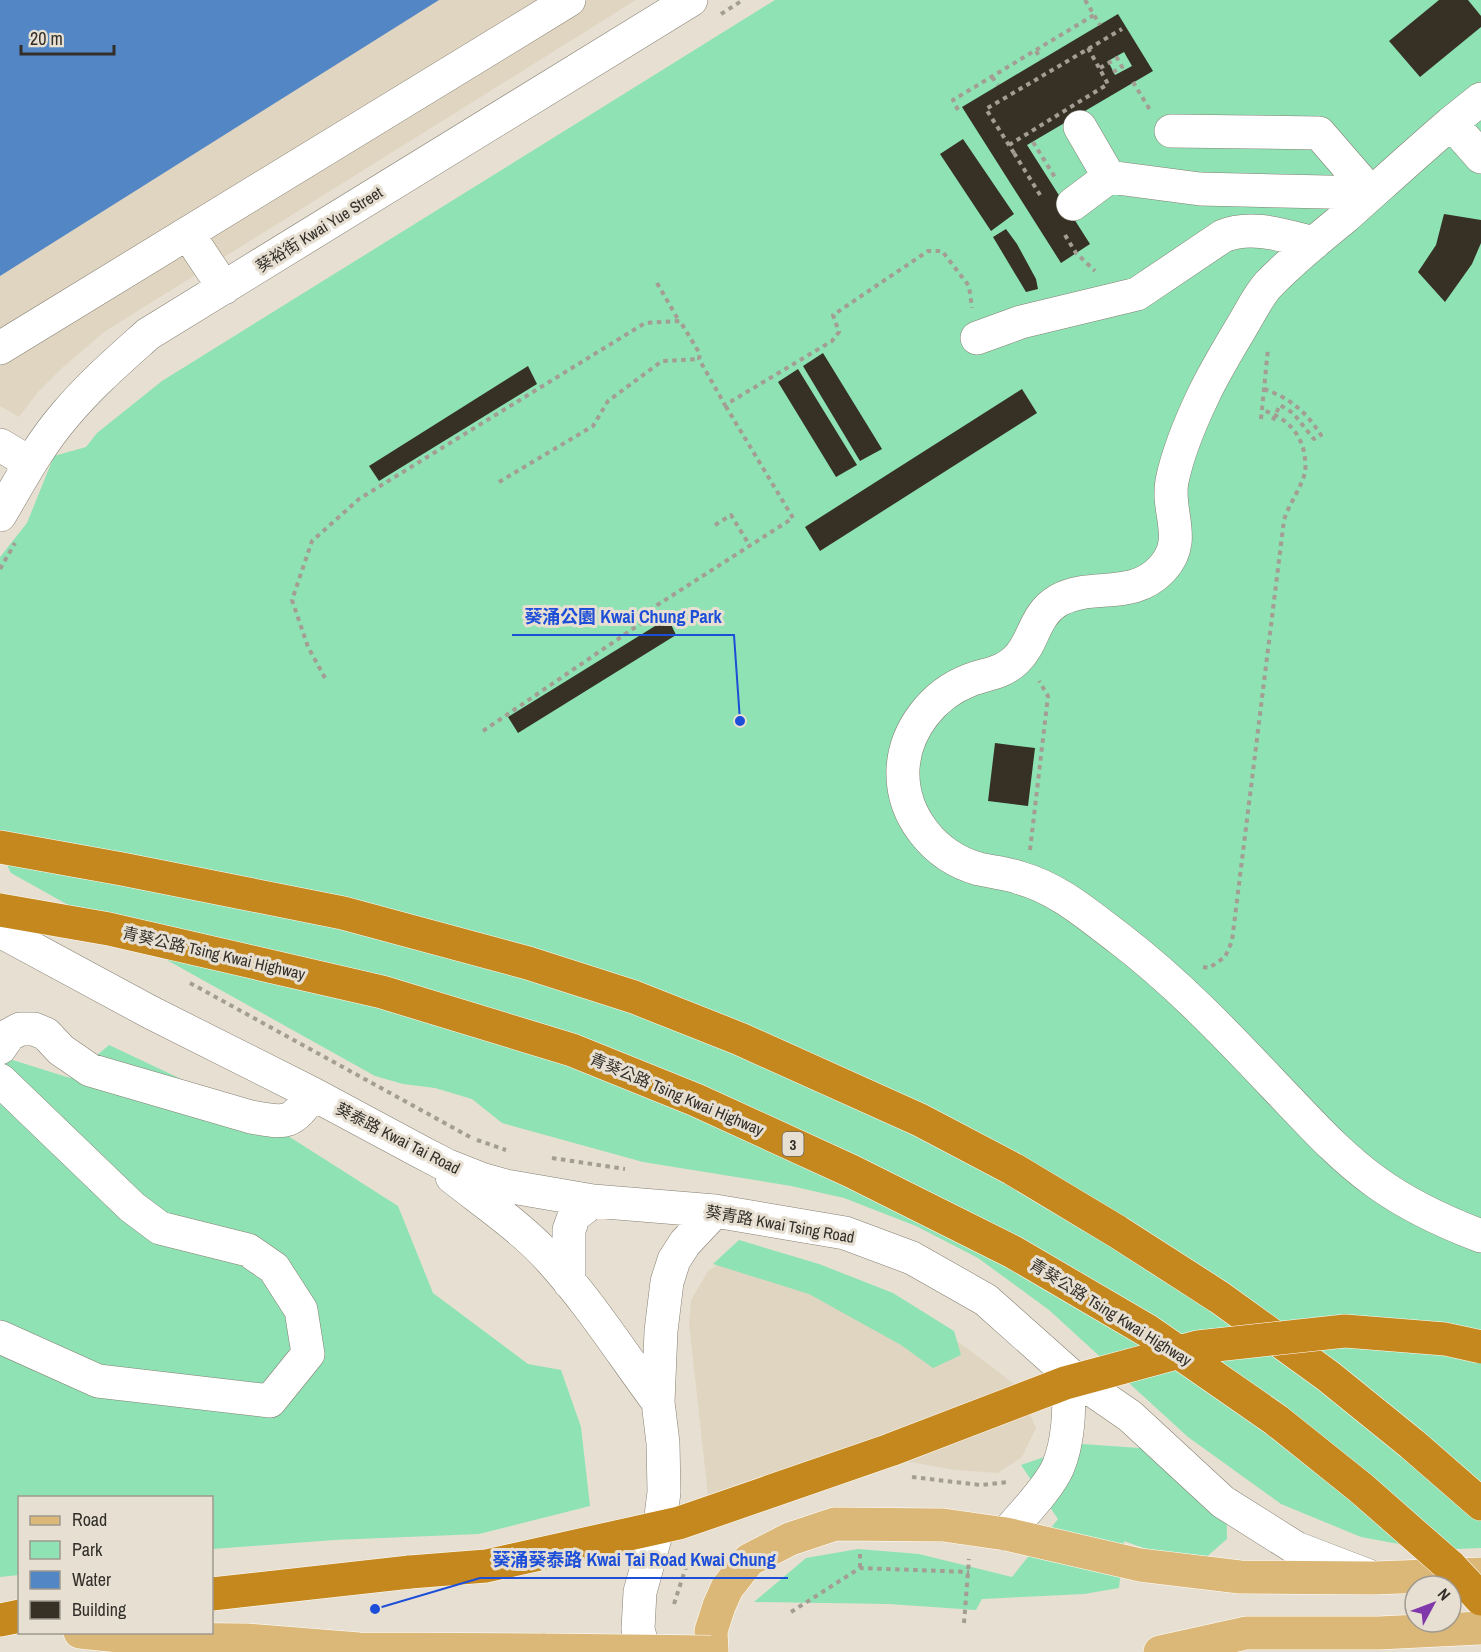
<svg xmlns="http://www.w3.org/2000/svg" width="1481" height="1652" font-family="'Archivo Narrow','Noto Sans TC',sans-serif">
<rect width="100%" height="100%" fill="#e7e0d2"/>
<!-- built -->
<path fill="#e0d5c0" d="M0,0H636L104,332L61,369L38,392L19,417L0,406Z
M739,1251L913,1310L975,1354L1018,1387L1036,1428L1022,1457L998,1473L954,1470L894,1459L711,1523L689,1323L691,1300L708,1271Z"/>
<!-- green -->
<path fill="#8ee2b4" d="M775,0H1481V1548L1431,1550L1361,1537L1281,1504L1188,1437L1049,1310L978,1258L916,1226L844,1198L791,1186L643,1162L502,1123L472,1099L435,1088L403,1084L375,1076L11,873L0,851V557L27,523L54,456L86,447L97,433L162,381Z
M109,1045L249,1111L398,1206L433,1293L528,1364L561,1370L581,1427L590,1506L479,1534L334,1540L212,1549V1498H20L19,1575L0,1577V1056L70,1078Z
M739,1240L819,1264L893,1293L954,1331L961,1355L933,1368L901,1345L809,1294L713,1264Z
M1082,1444L1169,1450L1226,1489L1227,1539L1204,1559L1180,1561L1124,1541L1119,1588L1084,1594L982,1599L976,1610L889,1604L754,1602L806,1558L858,1549L919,1554L1012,1577L1058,1519L1021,1465Z"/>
<!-- water -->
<path fill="#5386c4" d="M0,0H439L0,276Z"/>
<!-- building -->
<path fill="#363025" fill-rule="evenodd" d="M1439,0H1468L1481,16V27L1420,77L1389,41Z
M1118,14L1153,71L1027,145L1090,244L1061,263L962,107ZM1124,52L1132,66L1115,75L1108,61Z
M963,139L1014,214L991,231L940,154Z
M1444,214L1481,220V243L1472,264L1445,302L1418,272L1436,245Z
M1006,229L1017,244L1036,279L1038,289L1026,292L993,237Z
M823,353L882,449L860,461L803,366Z
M528,366L537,384L379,481L369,466Z
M798,369L857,465L836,477L778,382Z
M1022,389L1037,413L820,551L805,527Z
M668,618L676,635L518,733L508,717Z
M995,743L1035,748L1028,806L988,801Z"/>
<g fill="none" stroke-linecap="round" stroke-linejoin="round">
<defs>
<path id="minor" d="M1481,99L1451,123C1415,154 1380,186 1344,218C1318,239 1291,261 1268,285C1259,295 1252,309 1245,321C1231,345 1216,369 1204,394C1191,421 1178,452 1172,481C1166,513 1189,540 1162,569C1132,601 1093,582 1059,600C1033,615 1035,642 1016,660C1003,673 986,674 970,680C933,694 905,730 903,769C901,816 935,857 979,869C992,872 1007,873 1020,878C1059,889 1088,915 1120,939C1176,982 1224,1032 1273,1084C1306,1118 1337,1154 1376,1182C1409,1206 1444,1222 1481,1236
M1451,123L1481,157
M1171,131L1319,133L1371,193
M1109,177L1200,189L1371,193
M1073,204L1109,177L1080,127
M188,234L224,288
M977,338L1021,322L1137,294L1223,236C1252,224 1285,236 1314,243
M0,348L569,0
M0,445L30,463
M0,515C20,481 39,445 65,415C90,385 119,360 148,334L691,0
M0,931L150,1012L313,1094L421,1152L446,1165L484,1180L506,1186L593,1201L715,1211L845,1233L912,1258L986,1300L1069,1374L1130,1416L1223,1502L1296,1548L1369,1576
M0,1048L9,1035L20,1029H34L46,1034L61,1050L90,1070L251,1117C288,1124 291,1124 313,1094
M0,1080L132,1207L160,1228L248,1250L274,1268L301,1310L308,1354L270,1401L98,1381L0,1337
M452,1177C485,1203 522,1228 550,1259C590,1303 623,1355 658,1402
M569,1282V1230L574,1216L593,1201
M1006,1534C1021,1516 1049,1488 1058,1467C1070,1438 1069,1405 1069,1374
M644,1652L638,1629L640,1592L661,1516L664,1492L663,1443L658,1402L661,1331L667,1282L674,1260L685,1243L715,1211"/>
<path id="major" d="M80,1632L148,1639L246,1640L359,1649L545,1650
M712,1652L711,1631L719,1606L727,1588L749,1560L790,1539L835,1524L943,1525L1006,1534L1140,1565L1240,1577L1374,1578L1481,1574
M1160,1652L1246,1633H1379L1481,1628"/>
<path id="highway" d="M0,847L122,869L343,913L528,963L634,997L740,1039L920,1120L1013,1169L1118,1232L1219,1297L1328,1376L1412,1444L1481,1504
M212,1594L410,1572
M0,1620L20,1616"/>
</defs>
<!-- minor casing -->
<use href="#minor" stroke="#857f72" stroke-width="34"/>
<!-- major casing -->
<use href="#major" stroke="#fff" stroke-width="34"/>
<!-- highway casing -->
<use href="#highway" stroke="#fff" stroke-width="34"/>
<!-- path -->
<path stroke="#a39d93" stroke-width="4" stroke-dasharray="4.5 4.5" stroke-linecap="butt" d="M1085,0L1100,25
M721,14L743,0
M1036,51L1041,59
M1100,68L1117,58L1122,67L1113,72
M992,77L998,85
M1133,82L1150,110
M958,110L953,100L1094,15
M1033,142L1056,179
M1014,153L1042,198
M1065,235L1076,253L1095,271
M657,283L679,321
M1264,389C1290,398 1306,412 1321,435L1314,439L1293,413L1280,405L1272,422
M1261,419L1268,349
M499,482L593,426L608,401L662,361L699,359
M715,525L731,515L750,546
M0,569L15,543
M325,678L308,647L292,600L312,541L359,499L645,323L680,321L700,354L699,359L725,405L832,341L839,332L833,315L928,251H942L969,286L972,308
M483,731L643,622L648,611L793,518L725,405
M1030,850L1048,696L1039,681
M1203,967L1209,968L1225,957L1232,941L1284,520C1289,504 1300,490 1305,473C1306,469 1305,464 1305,459C1303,434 1286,417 1262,410
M190,983L470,1137
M477,1140L506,1150
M552,1158L625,1169
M912,1477L980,1485L1009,1482
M860,1554V1568
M674,1604L686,1567L698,1552
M791,1612L860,1568L969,1572
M964,1623L969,1559"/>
<!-- minor -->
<use href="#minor" stroke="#fff" stroke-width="33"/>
<!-- major -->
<use href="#major" stroke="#dcb878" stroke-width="33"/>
<!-- highway -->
<use href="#highway" stroke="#c5881e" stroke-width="33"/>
<defs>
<path id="major-bridge" d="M545,1650L711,1652"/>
<path id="highway-bridge" d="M0,910L109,929L382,992L572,1050L696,1100L851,1171L1013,1252L1148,1331L1276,1420L1361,1488L1451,1567L1481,1599
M410,1572L486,1566L679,1523L890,1450L1065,1383L1198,1347L1345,1331L1445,1339L1481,1347"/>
</defs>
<!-- major-bridge casing -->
<use href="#major-bridge" stroke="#fff" stroke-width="34" stroke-linecap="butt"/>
<!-- highway-bridge casing -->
<use href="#highway-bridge" stroke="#fff" stroke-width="34" stroke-linecap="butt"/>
<!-- path-bridge -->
<path stroke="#a39d93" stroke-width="4" stroke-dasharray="4.5 4.5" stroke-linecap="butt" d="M1009,145L1108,84L1088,48
M1014,153L986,109L1122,29"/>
<!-- major-bridge -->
<use href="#major-bridge" stroke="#dcb878" stroke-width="33"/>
<!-- highway-bridge -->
<use href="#highway-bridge" stroke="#c5881e" stroke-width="33"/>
</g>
<g text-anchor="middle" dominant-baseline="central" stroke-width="6" stroke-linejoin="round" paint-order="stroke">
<!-- shield labels -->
<rect fill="#e7e0d2" stroke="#68645c" stroke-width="1.5" x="782.5" y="1132" width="21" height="24" rx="4.5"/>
<g font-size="15" font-weight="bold" fill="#322f2a">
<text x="793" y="1144">3</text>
</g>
<!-- street labels -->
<g font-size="16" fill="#322f2a" stroke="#e7e0d2">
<text transform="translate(319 229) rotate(-32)">葵裕街 Kwai Yue Street</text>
<text transform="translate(214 953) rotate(13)">青葵公路 Tsing Kwai Highway</text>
<text transform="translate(677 1094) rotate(23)">青葵公路 Tsing Kwai Highway</text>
<text transform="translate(398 1138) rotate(27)">葵泰路 Kwai Tai Road</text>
<text transform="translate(780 1224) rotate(10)">葵青路 Kwai Tsing Road</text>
<text transform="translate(1111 1312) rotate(32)">青葵公路 Tsing Kwai Highway</text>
</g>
</g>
<!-- callouts -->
<path fill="none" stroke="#1d4ed8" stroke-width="2" d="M740 721L734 635H512M375 1609L480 1578H788"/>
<g fill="#1d4ed8" stroke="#e7e0d2" stroke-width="2">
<circle cx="740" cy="721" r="6"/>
<circle cx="375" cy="1609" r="6"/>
</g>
<g font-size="18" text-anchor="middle" font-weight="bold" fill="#1d4ed8" stroke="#e7e0d2" stroke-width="6" stroke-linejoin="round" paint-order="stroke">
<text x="623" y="623">葵涌公園 Kwai Chung Park</text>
<text x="634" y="1566">葵涌葵泰路 Kwai Tai Road Kwai Chung</text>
</g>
<!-- legend -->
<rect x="18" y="1496" width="195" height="138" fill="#e7e0d2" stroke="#9f998f" stroke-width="1.5"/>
<rect x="30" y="1516" width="30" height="9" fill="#dcb878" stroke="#9f998f" stroke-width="1.5"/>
<text x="72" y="1526" font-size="18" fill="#322f2a">Road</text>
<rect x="30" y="1541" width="30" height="18" fill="#8ee2b4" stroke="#9f998f" stroke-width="1.5"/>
<text x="72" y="1556" font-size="18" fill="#322f2a">Park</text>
<rect x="30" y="1571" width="30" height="18" fill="#5386c4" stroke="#9f998f" stroke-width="1.5"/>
<text x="72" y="1586" font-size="18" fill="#322f2a">Water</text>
<rect x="30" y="1601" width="30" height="18" fill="#363025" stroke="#9f998f" stroke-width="1.5"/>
<text x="72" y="1616" font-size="18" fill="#322f2a">Building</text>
<!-- north arrow -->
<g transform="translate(1433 1604) rotate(49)"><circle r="28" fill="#e7e0d2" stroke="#9f998f" stroke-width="1.5"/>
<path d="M0-4.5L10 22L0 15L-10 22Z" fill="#8038ab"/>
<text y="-9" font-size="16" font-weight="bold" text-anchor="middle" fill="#322f2a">N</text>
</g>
<!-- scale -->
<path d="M21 45v9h93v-9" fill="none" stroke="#322f2a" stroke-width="3"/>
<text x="30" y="45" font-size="18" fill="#322f2a" stroke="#e7e0d2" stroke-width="4.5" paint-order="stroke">20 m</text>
</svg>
